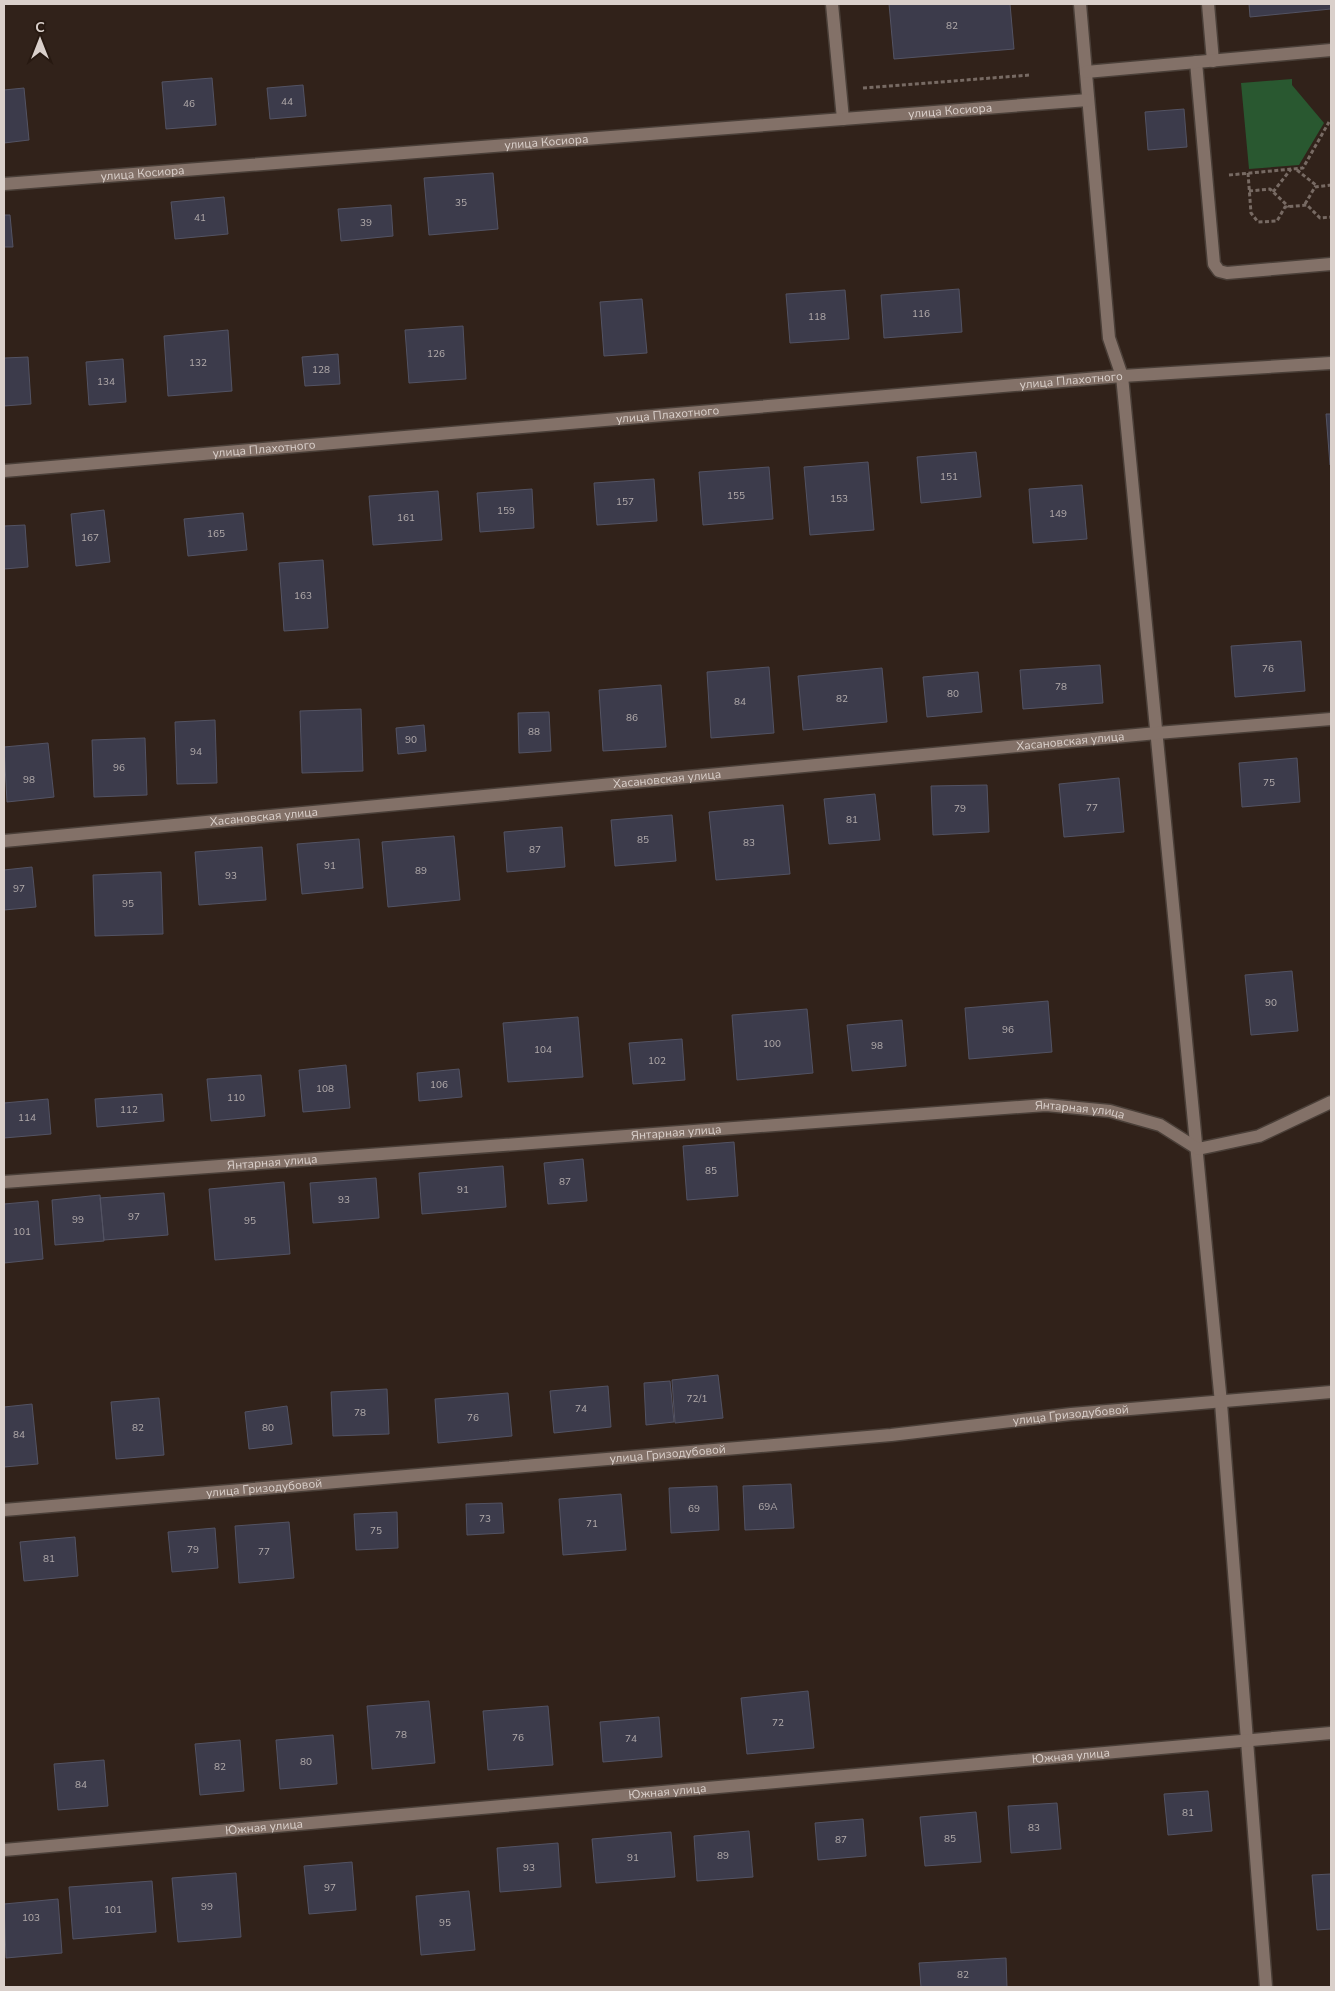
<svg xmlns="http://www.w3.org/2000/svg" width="1335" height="1991" font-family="'Nunito Sans',sans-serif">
<rect width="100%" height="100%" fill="#31221a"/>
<!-- green -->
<path fill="#295830" d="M1292,79V85L1324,123L1299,165L1249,169L1241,83Z"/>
<!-- building -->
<path fill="#3c3b4b" stroke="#535363" d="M889,4H1010L1014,49L894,59Z
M1249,4H1331V9L1250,17Z
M212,78L216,125L166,129L162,82Z
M303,85L306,116L270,119L267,88Z
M24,88L29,140L4,143V90Z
M1184,109L1187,147L1148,150L1145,112Z
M493,173L498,229L429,235L424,178Z
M224,197L228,234L175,239L171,202Z
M391,205L393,236L341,241L338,209Z
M4,215H10L13,247H4Z
M959,289L962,332L884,338L881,295Z
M845,290L849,339L790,343L786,294Z
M642,299L647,353L604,356L600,302Z
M463,326L466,379L409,383L405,330Z
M228,330L232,391L168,396L164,336Z
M338,354L340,384L305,386L302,357Z
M28,357L31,404L4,406V358Z
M123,359L126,402L89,405L86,362Z
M1326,414H1331V465H1330Z
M976,452L981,497L921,503L917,457Z
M868,462L874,530L810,535L804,467Z
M769,467L773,519L703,525L699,472Z
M654,479L657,521L597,525L594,483Z
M1082,485L1087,539L1033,543L1029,489Z
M532,489L534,528L480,532L477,493Z
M438,491L442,540L373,545L369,496Z
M104,510L110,562L76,566L71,514Z
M243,513L247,550L188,556L184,519Z
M25,525L28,567L4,569V526Z
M323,560L328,628L284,631L279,563Z
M1301,641L1305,691L1235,697L1231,646Z
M1100,665L1103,703L1023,709L1020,670Z
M769,667L774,733L711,738L707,672Z
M882,668L887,722L803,730L798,676Z
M978,672L982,712L927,717L923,677Z
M661,685L666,747L603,751L599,690Z
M361,709L363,771L302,773L300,711Z
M549,712L551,751L519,753L518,713Z
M215,720L217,783L177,784L175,722Z
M424,725L426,751L398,754L396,728Z
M145,738L147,795L94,797L92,740Z
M48,743L54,797L7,802L4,747Z
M1297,758L1300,802L1242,807L1239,763Z
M1119,778L1124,832L1064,837L1059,784Z
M987,785L989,832L933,835L931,786Z
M875,794L880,840L829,844L824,799Z
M783,805L790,874L716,880L709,812Z
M672,815L676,861L615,866L611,820Z
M562,827L565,867L507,872L504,832Z
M454,836L460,900L388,907L382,842Z
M359,839L363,888L302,894L297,844Z
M262,847L266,900L199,905L195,852Z
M32,867L36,907L4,910V870Z
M161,872L163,934L95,936L93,875Z
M1292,971L1298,1031L1251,1035L1245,975Z
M1048,1001L1052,1052L969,1059L965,1008Z
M807,1009L813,1073L737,1080L732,1015Z
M578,1017L583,1077L508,1082L503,1023Z
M902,1020L906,1066L852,1071L847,1025Z
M682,1039L685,1080L633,1084L629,1043Z
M346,1065L350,1108L303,1112L299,1070Z
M459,1069L462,1097L419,1101L417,1073Z
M261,1075L265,1116L211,1121L207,1079Z
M162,1094L164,1121L97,1127L95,1099Z
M48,1099L51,1134L4,1138V1103Z
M734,1142L738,1196L687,1200L683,1146Z
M583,1159L587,1201L548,1204L544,1163Z
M503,1166L506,1207L422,1214L419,1173Z
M376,1178L379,1218L313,1223L310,1183Z
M284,1182L290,1254L215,1260L209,1189Z
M164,1193L168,1235L104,1240L100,1198Z
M100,1195L104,1241L55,1245L52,1200Z
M38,1201L43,1259L4,1263V1204Z
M718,1375L723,1418L675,1423L672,1380Z
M670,1381L674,1422L646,1425L644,1383Z
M608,1386L611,1427L554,1433L550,1391Z
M387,1389L389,1434L333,1436L331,1392Z
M508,1393L512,1436L438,1443L435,1399Z
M159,1398L164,1455L116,1459L111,1402Z
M32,1404L38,1464L4,1467V1407Z
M287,1406L292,1444L249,1449L245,1412Z
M791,1484L794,1528L745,1530L743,1486Z
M717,1486L719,1530L671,1533L669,1488Z
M621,1494L626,1550L563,1555L559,1499Z
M502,1503L504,1533L467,1535L466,1504Z
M397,1512L398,1548L356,1550L354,1514Z
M289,1522L294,1578L239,1583L235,1526Z
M215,1528L218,1568L172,1572L168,1532Z
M75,1537L78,1576L24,1581L20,1542Z
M808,1691L814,1748L747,1754L741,1698Z
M429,1701L435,1763L372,1769L367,1706Z
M548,1706L553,1765L488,1770L483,1711Z
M659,1717L662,1757L603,1762L600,1722Z
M333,1735L337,1784L280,1789L276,1740Z
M240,1740L244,1791L200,1795L195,1744Z
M104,1760L108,1806L58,1810L54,1764Z
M1208,1791L1212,1831L1168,1835L1164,1794Z
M1057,1803L1061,1849L1011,1853L1008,1806Z
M976,1812L981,1862L925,1866L920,1817Z
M863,1819L866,1856L818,1860L815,1823Z
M749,1831L753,1877L697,1881L694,1836Z
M671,1832L675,1877L596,1883L592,1839Z
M558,1843L561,1887L500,1892L497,1848Z
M352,1862L356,1910L309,1914L304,1866Z
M236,1873L241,1937L178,1942L172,1878Z
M1331,1874V1929L1317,1930L1312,1875Z
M152,1881L156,1932L73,1939L69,1887Z
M469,1891L475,1950L421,1955L416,1896Z
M58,1899L62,1953L6,1958L4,1904Z
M1006,1958L1007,1987H921L919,1963Z"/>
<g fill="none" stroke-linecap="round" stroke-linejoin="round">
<defs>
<g id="minor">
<path d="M832,4L843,119"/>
<path d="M1080,4L1109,338L1122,376L1221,1403L1266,1987"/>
<path d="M1208,4L1213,61"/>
<path d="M1196,62L1214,264L1219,271L1227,273L1331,264"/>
<path d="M1086,72L1331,50"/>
<path id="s1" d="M4,184L1088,100"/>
<path id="s2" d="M4,471L1122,376L1331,363"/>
<path id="s3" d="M4,841L1157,733L1331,719"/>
<path id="s4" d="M4,1182L1046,1105L1110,1111L1160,1125L1198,1149L1259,1136L1331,1102"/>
<path id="s5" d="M4,1510L891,1435L1071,1414L1331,1392"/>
<path id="s6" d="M4,1850L1331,1733"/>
</g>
</defs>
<!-- minor casing -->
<use href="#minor" stroke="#4a3f38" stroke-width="15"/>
<!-- path -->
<path stroke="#776a63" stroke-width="3" stroke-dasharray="4 2.5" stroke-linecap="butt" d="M863,88L1030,75
M1297,170L1317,186
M1248,173L1251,213L1258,222L1277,221L1285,207L1307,205L1320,218L1331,217
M1229,175L1303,168L1329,122
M1249,191L1270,189L1289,207
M1273,192L1291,169
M1305,204L1315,187L1331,185"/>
<!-- minor -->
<use href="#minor" stroke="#837168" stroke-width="12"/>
</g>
<g text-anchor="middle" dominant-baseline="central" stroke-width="4.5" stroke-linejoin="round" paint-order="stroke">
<!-- number labels -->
<g font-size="10" fill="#b2abab">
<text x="952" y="26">82</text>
<text x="287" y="102">44</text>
<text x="189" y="104">46</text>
<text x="461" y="203">35</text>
<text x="200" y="218">41</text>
<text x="366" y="223">39</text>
<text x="921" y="314">116</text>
<text x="817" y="317">118</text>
<text x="436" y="354">126</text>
<text x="198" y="363">132</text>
<text x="321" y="370">128</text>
<text x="106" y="382">134</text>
<text x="949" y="477">151</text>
<text x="736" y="496">155</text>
<text x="839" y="499">153</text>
<text x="625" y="502">157</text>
<text x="506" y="511">159</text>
<text x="1058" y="514">149</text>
<text x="406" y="518">161</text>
<text x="216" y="534">165</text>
<text x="90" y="538">167</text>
<text x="303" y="596">163</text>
<text x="1268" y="669">76</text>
<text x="1061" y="687">78</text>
<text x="953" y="694">80</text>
<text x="842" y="699">82</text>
<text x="740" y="702">84</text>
<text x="632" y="718">86</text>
<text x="534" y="732">88</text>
<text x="411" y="740">90</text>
<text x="196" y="752">94</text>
<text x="119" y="768">96</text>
<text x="29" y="780">98</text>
<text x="1269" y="783">75</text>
<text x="1092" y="808">77</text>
<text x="960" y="809">79</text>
<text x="852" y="820">81</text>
<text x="643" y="840">85</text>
<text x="749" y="843">83</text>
<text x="535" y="850">87</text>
<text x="330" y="866">91</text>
<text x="421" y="871">89</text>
<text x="231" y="876">93</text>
<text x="19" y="889">97</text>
<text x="128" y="904">95</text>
<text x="1271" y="1003">90</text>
<text x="1008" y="1030">96</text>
<text x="772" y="1044">100</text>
<text x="877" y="1046">98</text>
<text x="543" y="1050">104</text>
<text x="657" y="1061">102</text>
<text x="439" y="1085">106</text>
<text x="325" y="1089">108</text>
<text x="236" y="1098">110</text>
<text x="129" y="1110">112</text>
<text x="27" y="1118">114</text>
<text x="711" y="1171">85</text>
<text x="565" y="1182">87</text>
<text x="463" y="1190">91</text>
<text x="344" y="1200">93</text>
<text x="134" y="1217">97</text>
<text x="78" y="1220">99</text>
<text x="250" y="1221">95</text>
<text x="22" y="1232">101</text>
<text x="697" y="1399">72/1</text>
<text x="581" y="1409">74</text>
<text x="360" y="1413">78</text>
<text x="473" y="1418">76</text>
<text x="138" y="1428">82</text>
<text x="268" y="1428">80</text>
<text x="19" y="1435">84</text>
<text x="768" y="1507">69А</text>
<text x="694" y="1509">69</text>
<text x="485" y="1519">73</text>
<text x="592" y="1524">71</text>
<text x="376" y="1531">75</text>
<text x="193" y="1550">79</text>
<text x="264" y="1552">77</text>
<text x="49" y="1559">81</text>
<text x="778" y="1723">72</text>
<text x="401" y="1735">78</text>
<text x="518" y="1738">76</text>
<text x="631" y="1739">74</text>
<text x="306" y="1762">80</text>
<text x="220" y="1767">82</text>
<text x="81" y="1785">84</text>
<text x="1188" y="1813">81</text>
<text x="1034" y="1828">83</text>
<text x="950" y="1839">85</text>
<text x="841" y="1840">87</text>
<text x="723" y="1856">89</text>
<text x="633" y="1858">91</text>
<text x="529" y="1868">93</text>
<text x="330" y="1888">97</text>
<text x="207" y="1907">99</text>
<text x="113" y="1910">101</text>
<text x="31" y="1918">103</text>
<text x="445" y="1923">95</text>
<text x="963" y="1975">82</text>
</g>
<!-- street labels -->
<g font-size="12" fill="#dad0cb" stroke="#271911">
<text stroke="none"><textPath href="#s1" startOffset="949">улица Косиора</textPath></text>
<text stroke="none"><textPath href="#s1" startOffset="544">улица Косиора</textPath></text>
<text stroke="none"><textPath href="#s1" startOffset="139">улица Косиора</textPath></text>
<text stroke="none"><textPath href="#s2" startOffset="1071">улица Плахотного</textPath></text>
<text stroke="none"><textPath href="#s2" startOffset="666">улица Плахотного</textPath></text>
<text stroke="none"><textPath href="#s2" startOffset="261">улица Плахотного</textPath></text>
<text stroke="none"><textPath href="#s3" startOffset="1071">Хасановская улица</textPath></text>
<text stroke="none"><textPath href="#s3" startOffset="666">Хасановская улица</textPath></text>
<text stroke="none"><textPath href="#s3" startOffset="261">Хасановская улица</textPath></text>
<text stroke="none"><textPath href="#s4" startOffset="1079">Янтарная улица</textPath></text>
<text stroke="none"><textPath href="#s4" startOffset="674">Янтарная улица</textPath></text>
<text stroke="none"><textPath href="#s4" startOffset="269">Янтарная улица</textPath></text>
<text stroke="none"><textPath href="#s5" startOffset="1071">улица Гризодубовой</textPath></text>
<text stroke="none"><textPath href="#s5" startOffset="666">улица Гризодубовой</textPath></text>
<text stroke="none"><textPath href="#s5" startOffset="261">улица Гризодубовой</textPath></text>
<text stroke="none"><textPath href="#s6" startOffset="1071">Южная улица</textPath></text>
<text stroke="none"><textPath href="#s6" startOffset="666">Южная улица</textPath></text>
<text stroke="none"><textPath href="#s6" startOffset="261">Южная улица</textPath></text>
</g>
</g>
<!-- border -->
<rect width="1335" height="1991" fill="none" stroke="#dad0cb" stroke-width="10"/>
<!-- north arrow -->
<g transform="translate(40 40)" stroke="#271911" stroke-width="4" paint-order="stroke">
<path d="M0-4L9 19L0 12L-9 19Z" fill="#dad0cb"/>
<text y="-8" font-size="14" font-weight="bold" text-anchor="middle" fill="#dad0cb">С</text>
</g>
</svg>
